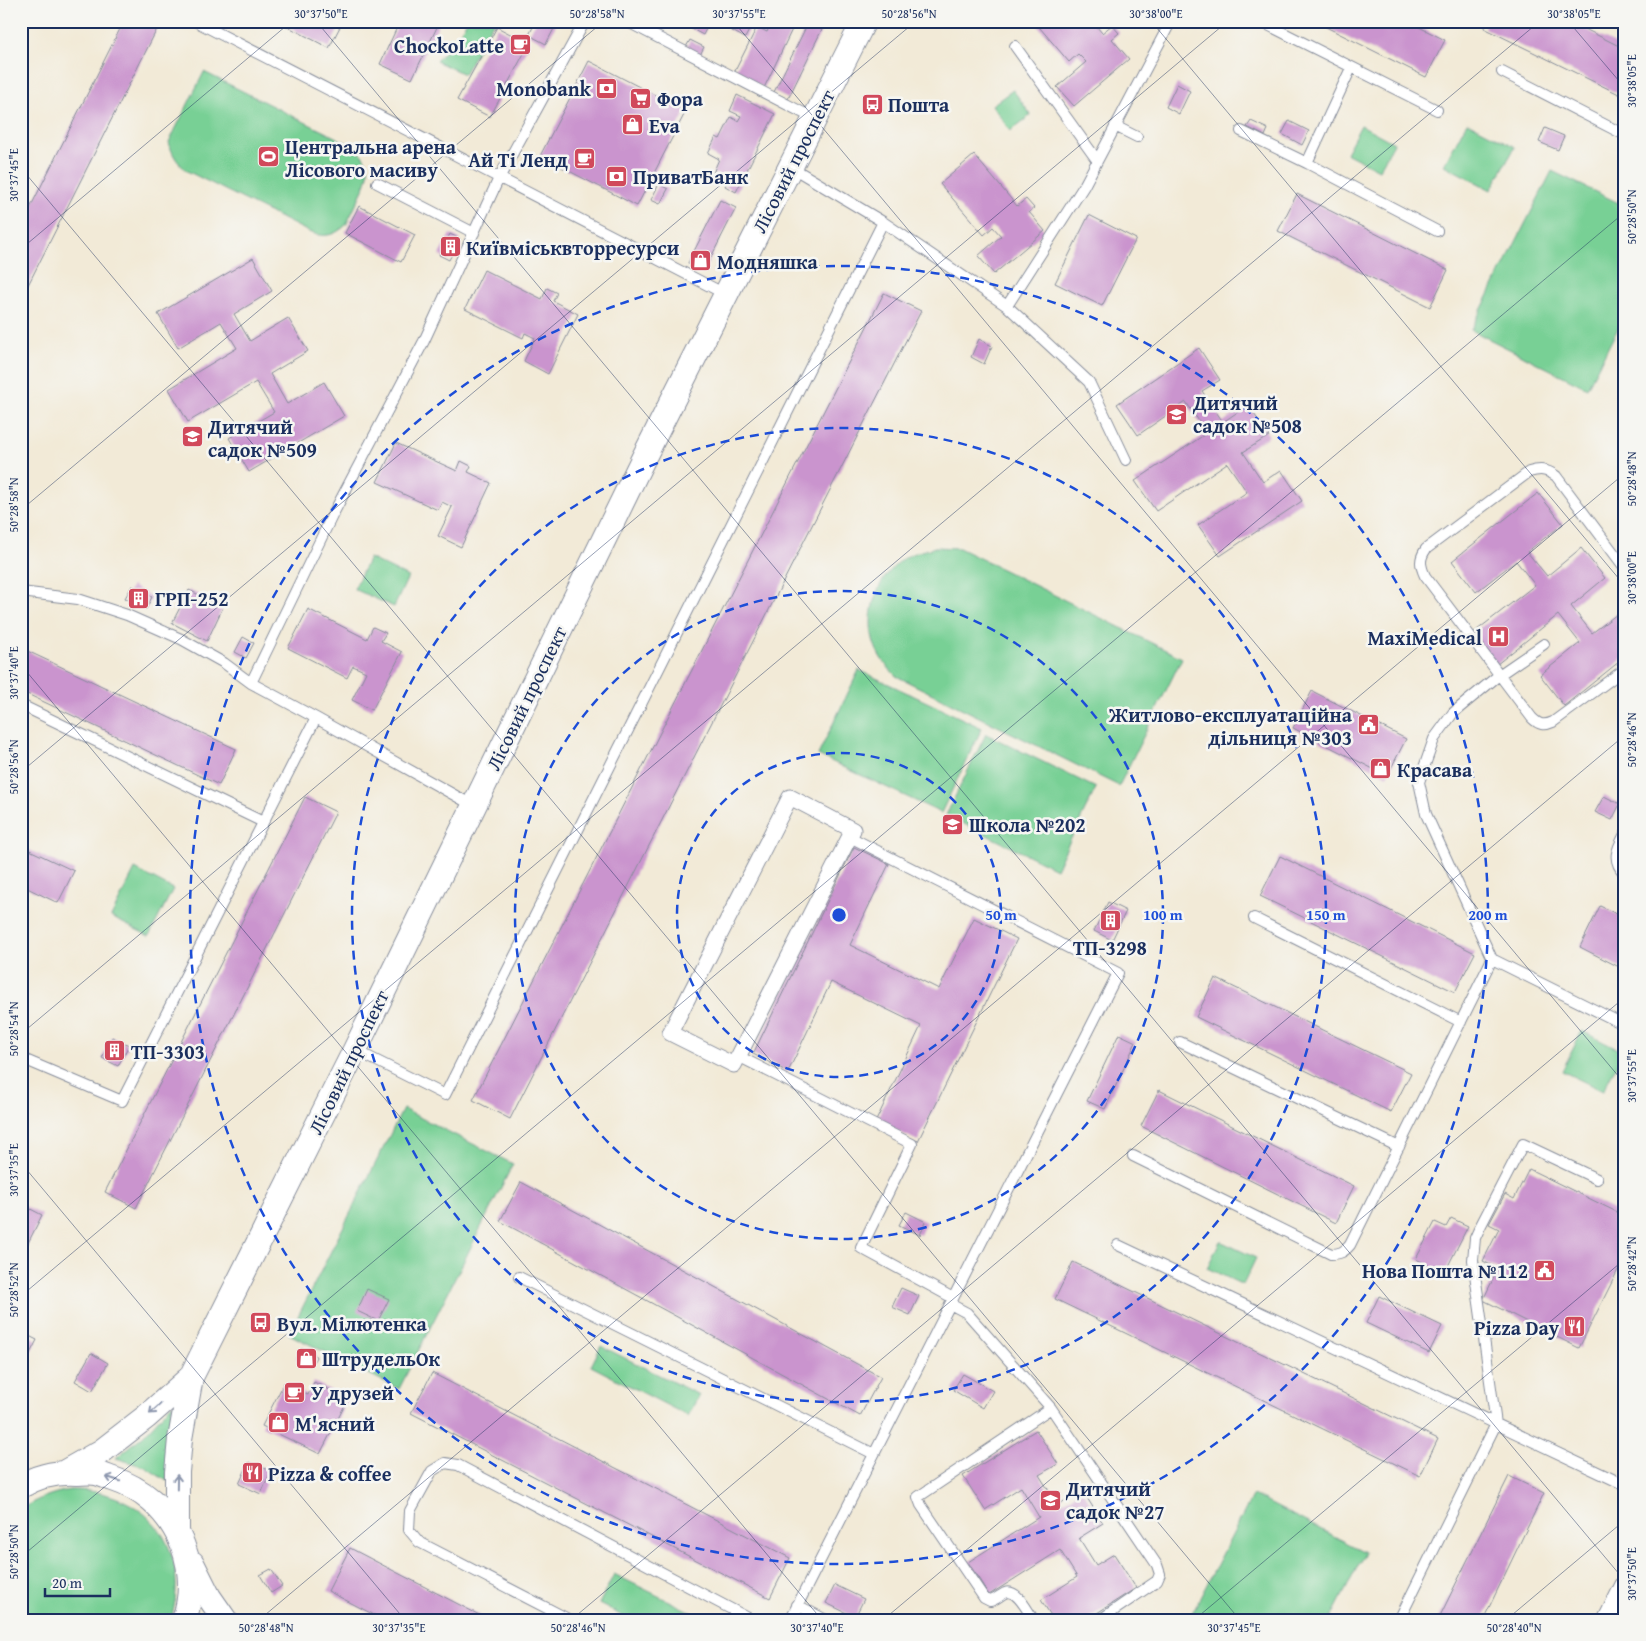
<svg xmlns="http://www.w3.org/2000/svg" width="1646" height="1641" font-family="'Gentium Book Plus',serif">
<rect width="100%" height="100%" fill="#f6f6f2"/>
<filter id="ink" filterUnits="userSpaceOnUse"><feTurbulence type="fractalNoise" baseFrequency=".02" numOctaves="2"/><feDisplacementMap in="SourceGraphic" scale="10" xChannelSelector="R" yChannelSelector="G"/><feConvolveMatrix kernelMatrix="1 2 1 2 8 2 1 2 1" color-interpolation-filters="sRGB"/></filter>
<filter id="wash" filterUnits="userSpaceOnUse"><feTurbulence type="fractalNoise" baseFrequency=".0096" numOctaves="4" result="noise"/><feDisplacementMap in="SourceGraphic" scale="20" xChannelSelector="R" yChannelSelector="G"/><feGaussianBlur stdDeviation="1.12" result="paint"/><feColorMatrix in="noise" values="0 0 0 0 0 0 0 0 0 0 0 0 0 0 0 0 0 1.4 0 .05"/><feComposite in="paint" operator="in"/></filter>
<g filter="url(#wash)">
<rect width="100%" height="100%" fill="#f2ead7"/>
<!-- green -->
<path fill="#78d095" stroke="#4a807a" d="M467,21H508L493,23L464,74L436,61L453,43Z
M204,72L353,146C373,163 371,174 360,196C356,205 351,215 346,225C335,235 326,238 311,233L187,171C177,162 172,155 169,142Z
M1013,90L1031,115L1010,131L992,105Z
M1467,122L1515,147L1491,190L1444,165Z
M1361,125L1394,143L1379,170L1346,153Z
M1552,171L1625,206V315L1587,388L1471,330Z
M935,547L959,548L1182,658L1119,786L896,676C891,670 885,665 881,658C859,623 875,572 912,554C919,551 928,550 935,547Z
M369,558L408,577L394,607L354,589Z
M859,670L982,728L941,813L818,755Z
M986,734L1096,788L1056,869L946,815Z
M135,869L173,889L149,936L111,917Z
M1582,1031L1623,1052L1603,1091L1562,1071Z
M403,1109L513,1164L399,1389L289,1334Z
M1220,1241L1256,1258L1243,1285L1207,1268Z
M601,1346L699,1395L688,1416L591,1366Z
M173,1403L167,1446V1481L145,1467L116,1458L144,1435Z
M70,1490C146,1489 192,1546 171,1620H21V1509C37,1499 52,1493 70,1490Z
M1253,1495L1365,1552L1330,1620H1195L1190,1617Z
M614,1574L701,1617L700,1620H630L599,1604Z"/>
<g id="blocks">
<!-- building -->
<path fill="#ca94ce" d="M124,21H141L157,29L21,299V226Z
M277,21H343L329,48Z
M400,21H440L412,79L380,64Z
M536,21H558L546,44L529,35Z
M677,21H710L703,35Z
M728,21H754L745,38L725,27Z
M772,21H796L764,88L734,73L757,27L767,32Z
M809,21H826L788,99L774,92Z
M1034,21H1092L1102,33L1112,25L1119,33L1112,39L1129,59L1074,106L1057,87L1086,62L1078,54L1069,62Z
M1314,21H1407L1445,40L1426,77Z
M1487,21H1569L1625,49V97L1484,28Z
M497,27L529,44L490,117L457,100Z
M690,40L704,47L700,55L686,47Z
M589,61L686,111L637,206L540,156Z
M1177,84L1190,91L1179,114L1166,107Z
M737,95L775,114L736,192L725,186L728,180L713,173L719,159L708,153L716,137L720,139L731,117L738,121L741,116L730,111Z
M1251,121L1268,129L1265,136L1247,127Z
M1289,121L1309,131L1302,145L1282,134Z
M1545,128L1564,136L1558,150L1539,142Z
M974,155L1017,206L1026,199L1034,208L1029,212L1045,231L994,274L978,256L1001,236L993,227L984,235L940,184Z
M659,184L668,189L660,204L651,200Z
M1297,194L1448,270L1430,307L1278,231Z
M720,200L736,208L704,271L688,263Z
M359,206L415,235L401,262L345,233Z
M1089,215L1136,239L1102,306L1055,283Z
M450,234L460,239L449,260L439,255Z
M253,258L272,291L234,314L250,341L288,318L308,351L270,374L287,404L324,382L344,416L249,472L229,438L274,412L256,382L188,422L169,389L237,348L221,322L178,348L158,314Z
M484,270L542,299L547,288L557,293L553,301L578,314L548,374L524,361L535,338L525,333L523,338L465,309Z
M884,293L921,311L510,1119L473,1100Z
M979,339L992,346L984,364L971,357Z
M1199,348L1220,380L1202,391L1223,422L1248,405L1269,436L1243,452L1263,482L1281,470L1302,501L1220,556L1198,525L1247,492L1227,463L1156,511L1135,481L1207,433L1186,402L1138,435L1117,404Z
M396,443L457,471L461,461L471,466L468,472L491,483L461,547L438,536L452,507L442,502L438,510L377,482Z
M1538,493L1563,524L1527,552L1547,576L1581,548L1605,578L1571,606L1592,633L1625,608V657L1564,706L1540,675L1580,643L1558,615L1496,665L1472,634L1535,585L1516,561L1476,592L1452,561Z
M132,586L152,597L146,609L125,598Z
M189,590L223,607L207,641L172,623Z
M308,609L367,639L373,627L386,633L381,641L402,652L372,710L352,700L366,672L353,666L347,678L288,648Z
M243,637L254,643L246,658L235,652Z
M21,648L236,749L219,785L21,691Z
M1312,691L1406,739L1387,776L1293,728Z
M1604,796L1620,804L1612,820L1595,812Z
M305,797L336,812L136,1208L105,1192Z
M21,846L74,871L58,903L21,885Z
M854,847L889,864L850,945L939,989L974,918L1017,939L918,1141L876,1121L921,1026L831,982L788,1072L753,1054Z
M1280,856L1475,953L1455,992L1260,896Z
M1108,902L1126,911L1112,940L1094,931Z
M1600,906L1625,918V970L1580,947Z
M1215,978L1411,1073L1391,1112L1196,1017Z
M1119,1034L1136,1042L1105,1109L1087,1101Z
M112,1037L129,1045L118,1066L102,1058Z
M1159,1090L1354,1186L1336,1223L1141,1126Z
M1529,1169L1625,1216V1256L1579,1348L1483,1300L1498,1269L1483,1261L1499,1229L1489,1224L1505,1194L1514,1199Z
M521,1182L881,1377L860,1416L500,1221Z
M21,1204L42,1215L21,1257Z
M906,1212L926,1222L920,1235L899,1225Z
M1451,1218L1468,1226L1443,1276L1426,1268L1428,1265L1416,1259L1435,1222L1446,1227Z
M1073,1262L1438,1439L1420,1476L1055,1299Z
M901,1288L919,1296L910,1315L892,1307Z
M367,1289L389,1299L378,1321L357,1311Z
M1379,1296L1442,1326L1429,1353L1366,1323Z
M21,1332L37,1340L21,1371Z
M301,1349H308L313,1352L316,1357L311,1366L296,1358Z
M91,1353L108,1363L92,1391L75,1381Z
M432,1373L790,1558L770,1598L411,1413Z
M963,1374L993,1391L983,1408L953,1390Z
M314,1382L348,1399L320,1454L262,1426L284,1383L308,1395Z
M1036,1430L1058,1464L1039,1475L1058,1505L1082,1490L1103,1523L1079,1538L1096,1565L1114,1554L1136,1588L1086,1620H1054L1041,1600L1077,1577L1060,1550L989,1595L968,1562L1039,1517L1021,1487L985,1510L963,1476Z
M249,1462L271,1471L261,1494L239,1484Z
M1509,1476L1544,1493L1483,1620H1438Z
M350,1548L394,1571L489,1620H384L328,1591Z
M271,1569L282,1586L271,1593L260,1575Z
M835,1585L864,1599L855,1617L826,1603Z"/>
</g>
</g>
<g filter="url(#ink)">
<use href="#blocks" fill-opacity="0" stroke="#868c9a" stroke-width="1"/>
<g fill="none" stroke-linecap="round" stroke-linejoin="round">
<defs>
<path id="service" d="M195,21L725,294
M626,21L815,119
M1260,21L1437,110
M1015,46L1097,160
M1351,68L1307,163L1437,231
M1502,72L1625,135
M1115,126L1137,137
M1241,131L1307,163
M791,167L883,222L1007,306L1084,186L1171,21
M377,183L474,233
M1007,306L1089,382L1126,460
M1625,568L1556,476C1546,469 1540,469 1529,472L1426,549C1419,559 1420,565 1425,576L1532,718C1539,725 1544,726 1553,722L1625,669
M21,592L78,599L127,615L181,639L224,663L251,683L316,718L474,806
M1544,644L1499,675L1453,713L1434,739L1419,782L1426,814L1492,959L1625,1025
M251,683L332,516L424,341L499,178L585,21
M21,705L263,822
M1625,834C1617,849 1611,860 1625,874
M1254,918L1461,1022
M1180,1042L1399,1147
M355,1050L445,1095L883,222
M738,1056L912,1144L861,1248L953,1298
M21,1058L122,1101L316,718
M1133,1156L1331,1254C1340,1254 1344,1252 1350,1245L1492,959
M1118,1245L1625,1485
M519,1277L874,1454
M950,1304L967,1313L1051,1408
M797,1605L826,1620
M570,1620L419,1542L409,1530L410,1511L432,1471L445,1463L458,1465L752,1620
M790,1620L1118,973L850,837
M1034,1620C1027,1611 1017,1588 1005,1593C999,1596 995,1600 990,1601L984,1598L921,1505L918,1497L1051,1408L1157,1565L1160,1574L1157,1581L1151,1585L1100,1620
M1399,1620L1496,1424L1473,1260L1475,1238L1480,1227L1523,1144L1597,1179"/>
<path id="pedestrian" d="M790,797L853,830L734,1065L670,1033Z"/>
<path id="minor" d="M1608,1620L1625,1586"/>
<path id="tertiary" d="M65,1472L102,1451L146,1417L191,1377
M21,1486C38,1476 57,1472 76,1473C82,1473 89,1472 95,1473C101,1474 107,1477 113,1479C172,1498 204,1562 184,1620
M177,1530V1472L180,1439L191,1377L355,1050L644,457L864,21
M192,1563L209,1597L225,1620"/>
</defs>
<!-- service casing -->
<use href="#service" stroke="#868c9a" stroke-width="12"/>
<!-- pedestrian casing -->
<use href="#pedestrian" stroke="#868c9a" stroke-width="17"/>
<!-- minor casing -->
<use href="#minor" stroke="#868c9a" stroke-width="22"/>
<!-- tertiary casing -->
<use href="#tertiary" stroke="#868c9a" stroke-width="26"/>
<!-- service -->
<use href="#service" stroke="#fff" stroke-width="10"/>
<!-- pedestrian -->
<use href="#pedestrian" stroke="#fff" stroke-width="15"/>
<!-- minor -->
<use href="#minor" stroke="#fff" stroke-width="20"/>
<!-- tertiary -->
<use href="#tertiary" stroke="#fff" stroke-width="24"/>
</g>
<!-- one-way arrows -->
<defs><path id="oneway-shaft" d="M-6 0H5M1.5-3L5.5 0L1.5 3" fill="none" stroke-width="1.6" stroke-linecap="round" stroke-linejoin="round" transform="scale(1.25)"/></defs>
<g stroke="#8d97ae">
<use href="#oneway-shaft" transform="translate(155 1409) rotate(138)"/>
<use href="#oneway-shaft" transform="translate(113 1479) rotate(-162)"/>
<use href="#oneway-shaft" transform="translate(177 1482) rotate(-89)"/>
</g>
</g>
<!-- ticks -->
<path fill="none" stroke="#1b2f5e" stroke-width="1" stroke-opacity="0.45" d="M316,21L1625,1581M733,21L1625,1084M1151,21L1625,586M1568,21L1625,88M21,168L1240,1620M21,249L292,21M21,510L604,21M21,665L822,1620M21,772L916,21M21,1034L1228,21M21,1163L405,1620M21,1296L1540,21M21,1557L1625,212M259,1620L1625,473M571,1620L1625,735M883,1620L1625,997M1194,1620L1625,1259M1506,1620L1625,1520"/>
<!-- distance rings -->
<g fill="none" stroke="#1d4ed8" stroke-width="2.5" stroke-dasharray="9 6">
<circle cx="839" cy="915" r="162"/>
<circle cx="839" cy="915" r="324"/>
<circle cx="839" cy="915" r="487"/>
<circle cx="839" cy="915" r="649"/>
</g>
<!-- icons -->
<defs>
<symbol id="cafe-square" viewBox="-11 -11 22 22"><rect x="-9" y="-9" width="18" height="18" rx="4" fill="#d1495b" stroke="#f6f6f2"/><path d="M-5.5-4.5H6V0H3Q3 3.5 0 3.5H-2.5Q-5.5 3.5-5.5 0ZM3-3.2v2h1.7v-2ZM-6 4.5H4V6H-6Z" fill="#fff"/></symbol>
<symbol id="bank-square" viewBox="-11 -11 22 22"><rect x="-9" y="-9" width="18" height="18" rx="4" fill="#d1495b" stroke="#f6f6f2"/><path d="M-6-4H6V4H-6ZM0-2.3a2.3 2.3 0 1 0 0 4.6a2.3 2.3 0 1 0 0-4.6Z" fill="#fff"/></symbol>
<symbol id="supermarket-square" viewBox="-11 -11 22 22"><rect x="-9" y="-9" width="18" height="18" rx="4" fill="#d1495b" stroke="#f6f6f2"/><path d="M-6-5.5h2.5l.6 2H6L4.5 2H-2.5L-4.4-4H-6ZM-1.5 3.2a1.3 1.3 0 1 0 .1 0ZM3 3.2a1.3 1.3 0 1 0 .1 0Z" fill="#fff"/></symbol>
<symbol id="bus-square" viewBox="-11 -11 22 22"><rect x="-9" y="-9" width="18" height="18" rx="4" fill="#d1495b" stroke="#f6f6f2"/><path d="M-5-6H5V4H4V6H2V4H-2V6H-4V4H-5ZM-3.5-4V0h7V-4ZM-3.5 1.2v1.5H-2V1.2ZM2 1.2v1.5H3.5V1.2Z" fill="#fff"/></symbol>
<symbol id="shop-square" viewBox="-11 -11 22 22"><rect x="-9" y="-9" width="18" height="18" rx="4" fill="#d1495b" stroke="#f6f6f2"/><path d="M-5-2.5h2.3a2.7 3.5 0 0 1 5.4 0H5L5.5 6h-11ZM-1.5-2.5h3a1.5 2.3 0 0 0-3 0Z" fill="#fff"/></symbol>
<symbol id="stadium-square" viewBox="-11 -11 22 22"><rect x="-9" y="-9" width="18" height="18" rx="4" fill="#d1495b" stroke="#f6f6f2"/><path d="M0-5a6.5 5 0 1 0 0 10a6.5 5 0 1 0 0-10ZM-3.5-1.8h7v3.6h-7Z" fill="#fff"/></symbol>
<symbol id="building-square" viewBox="-11 -11 22 22"><rect x="-9" y="-9" width="18" height="18" rx="4" fill="#d1495b" stroke="#f6f6f2"/><path d="M-4-6H4V6H1V3H-1V6H-4ZM-2.5-4.3h1.7v1.8h-1.7ZM.8-4.3h1.7v1.8H.8ZM-2.5-1h1.7V.8h-1.7ZM.8-1h1.7V.8H.8Z" fill="#fff"/></symbol>
<symbol id="school-square" viewBox="-11 -11 22 22"><rect x="-9" y="-9" width="18" height="18" rx="4" fill="#d1495b" stroke="#f6f6f2"/><path d="M0-5L7-2L0 1L-7-2ZM-4 1L0 2.5L4 1V4Q0 6-4 4Z" fill="#fff"/></symbol>
<symbol id="hospital-square" viewBox="-11 -11 22 22"><rect x="-9" y="-9" width="18" height="18" rx="4" fill="#d1495b" stroke="#f6f6f2"/><path d="M-5-5h3v3.5h4V-5h3V5h-3V1.5h-4V5h-3Z" fill="#fff"/></symbol>
<symbol id="civic-square" viewBox="-11 -11 22 22"><rect x="-9" y="-9" width="18" height="18" rx="4" fill="#d1495b" stroke="#f6f6f2"/><path d="M-.6-6.5H3V-4.5H.6V-3L4-1V1h2V6H-6V1h2V-1L-.6-3ZM-1.2 2.5V6h2.4V2.5Z" fill="#fff"/></symbol>
<symbol id="restaurant-square" viewBox="-11 -11 22 22"><rect x="-9" y="-9" width="18" height="18" rx="4" fill="#d1495b" stroke="#f6f6f2"/><path d="M-5-6h1v4h1v-4h1v4h1v-4h1v5L-1.5 .5V6h-2V.5L-5-1ZM5-6V6H3V1.5H1.5Q1.5-4 5-6Z" fill="#fff"/></symbol>
</defs>
<g fill-rule="evenodd">
<use href="#cafe-square" x="508" y="32" width="25" height="25"/>
<use href="#bank-square" x="594" y="76" width="25" height="25"/>
<use href="#supermarket-square" x="628" y="86" width="25" height="25"/>
<use href="#bus-square" x="860" y="92" width="25" height="25"/>
<use href="#shop-square" x="620" y="112" width="25" height="25"/>
<use href="#stadium-square" x="256" y="144" width="25" height="25"/>
<use href="#cafe-square" x="572" y="146" width="25" height="25"/>
<use href="#bank-square" x="604" y="164" width="25" height="25"/>
<use href="#building-square" x="438" y="234" width="25" height="25"/>
<use href="#shop-square" x="688" y="248" width="25" height="25"/>
<use href="#school-square" x="1164" y="402" width="25" height="25"/>
<use href="#school-square" x="180" y="424" width="25" height="25"/>
<use href="#building-square" x="126" y="586" width="25" height="25"/>
<use href="#hospital-square" x="1486" y="624" width="25" height="25"/>
<use href="#civic-square" x="1356" y="712" width="25" height="25"/>
<use href="#shop-square" x="1368" y="756" width="25" height="25"/>
<use href="#school-square" x="940" y="812" width="25" height="25"/>
<use href="#building-square" x="1098" y="908" width="25" height="25"/>
<use href="#building-square" x="102" y="1038" width="25" height="25"/>
<use href="#civic-square" x="1532" y="1258" width="25" height="25"/>
<use href="#bus-square" x="248" y="1310" width="25" height="25"/>
<use href="#restaurant-square" x="1562" y="1314" width="25" height="25"/>
<use href="#shop-square" x="294" y="1346" width="25" height="25"/>
<use href="#cafe-square" x="282" y="1380" width="25" height="25"/>
<use href="#shop-square" x="266" y="1410" width="25" height="25"/>
<use href="#restaurant-square" x="240" y="1460" width="25" height="25"/>
<use href="#school-square" x="1038" y="1488" width="25" height="25"/>
</g>
<g text-anchor="middle" dominant-baseline="central" stroke-width="5" stroke-linejoin="round" paint-order="stroke">
<!-- poi labels -->
<g font-size="20" font-weight="bold" fill="#1b2f5e" stroke="#f6f6f2" text-anchor="start">
<text x="504" y="45" text-anchor="end">ChockoLatte</text>
<text x="591" y="88" text-anchor="end">Monobank</text>
<text x="657" y="98">Фора</text>
<text x="888" y="104">Пошта</text>
<text x="649" y="125">Eva</text>
<text x="285" y="146">Центральна арена<tspan x="285" dy="23">Лісового масиву</tspan></text>
<text x="568" y="159" text-anchor="end">Ай Ті Ленд</text>
<text x="633" y="176">ПриватБанк</text>
<text x="466" y="247">Київміськвторресурси</text>
<text x="717" y="261">Модняшка</text>
<text x="1193" y="402">Дитячий<tspan x="1193" dy="23">садок №508</tspan></text>
<text x="208" y="426">Дитячий<tspan x="208" dy="23">садок №509</tspan></text>
<text x="155" y="598">ГРП-252</text>
<text x="1482" y="637" text-anchor="end">MaxiMedical</text>
<text x="1352" y="714" text-anchor="end">Житлово-експлуатаційна<tspan x="1352" dy="23">дільниця №303</tspan></text>
<text x="1397" y="769">Красава</text>
<text x="969" y="824">Школа №202</text>
<text x="1110" y="947" text-anchor="middle">ТП-3298</text>
<text x="131" y="1051">ТП-3303</text>
<text x="1528" y="1270" text-anchor="end">Нова Пошта №112</text>
<text x="277" y="1323">Вул. Мілютенка</text>
<text x="1559" y="1327" text-anchor="end">Pizza Day</text>
<text x="322" y="1358">ШтрудельОк</text>
<text x="311" y="1392">У друзей</text>
<text x="295" y="1423">М'ясний</text>
<text x="268" y="1473">Pizza &amp; coffee</text>
<text x="1066" y="1488">Дитячий<tspan x="1066" dy="23">садок №27</tspan></text>
</g>
<!-- street labels -->
<g font-size="20" fill="#1b2f5e" stroke="#f6f6f2">
<text transform="translate(793 161) rotate(-63)">Лісовий проспект</text>
<text transform="translate(526 698) rotate(-64)">Лісовий проспект</text>
<text transform="translate(348 1062) rotate(-64)">Лісовий проспект</text>
</g>
</g>
<circle cx="839" cy="915" r="8" fill="#1d4ed8" stroke="#f6f6f2" stroke-width="2.5"/>
<g font-size="15" text-anchor="middle" font-weight="bold" fill="#1d4ed8" stroke="#f6f6f2" stroke-width="5" stroke-linejoin="round" paint-order="stroke">
<text x="1001" y="920">50 m</text>
<text x="1163" y="920">100 m</text>
<text x="1326" y="920">150 m</text>
<text x="1488" y="920">200 m</text>
</g>
<!-- margin -->
<rect width="1646" height="1641" fill="none" stroke="#f6f6f2" stroke-width="55"/>
<!-- scale -->
<path d="M45 1588v8h65v-8" fill="none" stroke="#1b2f5e" stroke-width="2.5"/>
<text x="52" y="1588" font-size="15" fill="#1b2f5e" stroke="#f6f6f2" stroke-width="4" paint-order="stroke">20 m</text>
<rect x="28" y="28" width="1590" height="1586" fill="none" stroke="#1b2f5e" stroke-width="2"/>
<g font-size="12" text-anchor="middle" fill="#1b2f5e">
<text x="321" y="18">30°37'50"E</text>
<text x="597" y="18">50°28'58"N</text>
<text x="739" y="18">30°37'55"E</text>
<text x="909" y="18">50°28'56"N</text>
<text x="1156" y="18">30°38'00"E</text>
<text x="1574" y="18">30°38'05"E</text>
<text transform="translate(1632 81) rotate(-90)" y="4">30°38'05"E</text>
<text transform="translate(14 175) rotate(-90)" y="4">30°37'45"E</text>
<text transform="translate(1632 217) rotate(-90)" y="4">50°28'50"N</text>
<text transform="translate(1632 479) rotate(-90)" y="4">50°28'48"N</text>
<text transform="translate(14 505) rotate(-90)" y="4">50°28'58"N</text>
<text transform="translate(1632 578) rotate(-90)" y="4">30°38'00"E</text>
<text transform="translate(14 673) rotate(-90)" y="4">30°37'40"E</text>
<text transform="translate(1632 740) rotate(-90)" y="4">50°28'46"N</text>
<text transform="translate(14 767) rotate(-90)" y="4">50°28'56"N</text>
<text transform="translate(14 1029) rotate(-90)" y="4">50°28'54"N</text>
<text transform="translate(1632 1076) rotate(-90)" y="4">30°37'55"E</text>
<text transform="translate(14 1170) rotate(-90)" y="4">30°37'35"E</text>
<text transform="translate(1632 1264) rotate(-90)" y="4">50°28'42"N</text>
<text transform="translate(14 1290) rotate(-90)" y="4">50°28'52"N</text>
<text transform="translate(14 1552) rotate(-90)" y="4">50°28'50"N</text>
<text transform="translate(1632 1574) rotate(-90)" y="4">30°37'50"E</text>
<text x="266" y="1632">50°28'48"N</text>
<text x="399" y="1632">30°37'35"E</text>
<text x="578" y="1632">50°28'46"N</text>
<text x="817" y="1632">30°37'40"E</text>
<text x="1234" y="1632">30°37'45"E</text>
<text x="1514" y="1632">50°28'40"N</text>
</g>
</svg>
